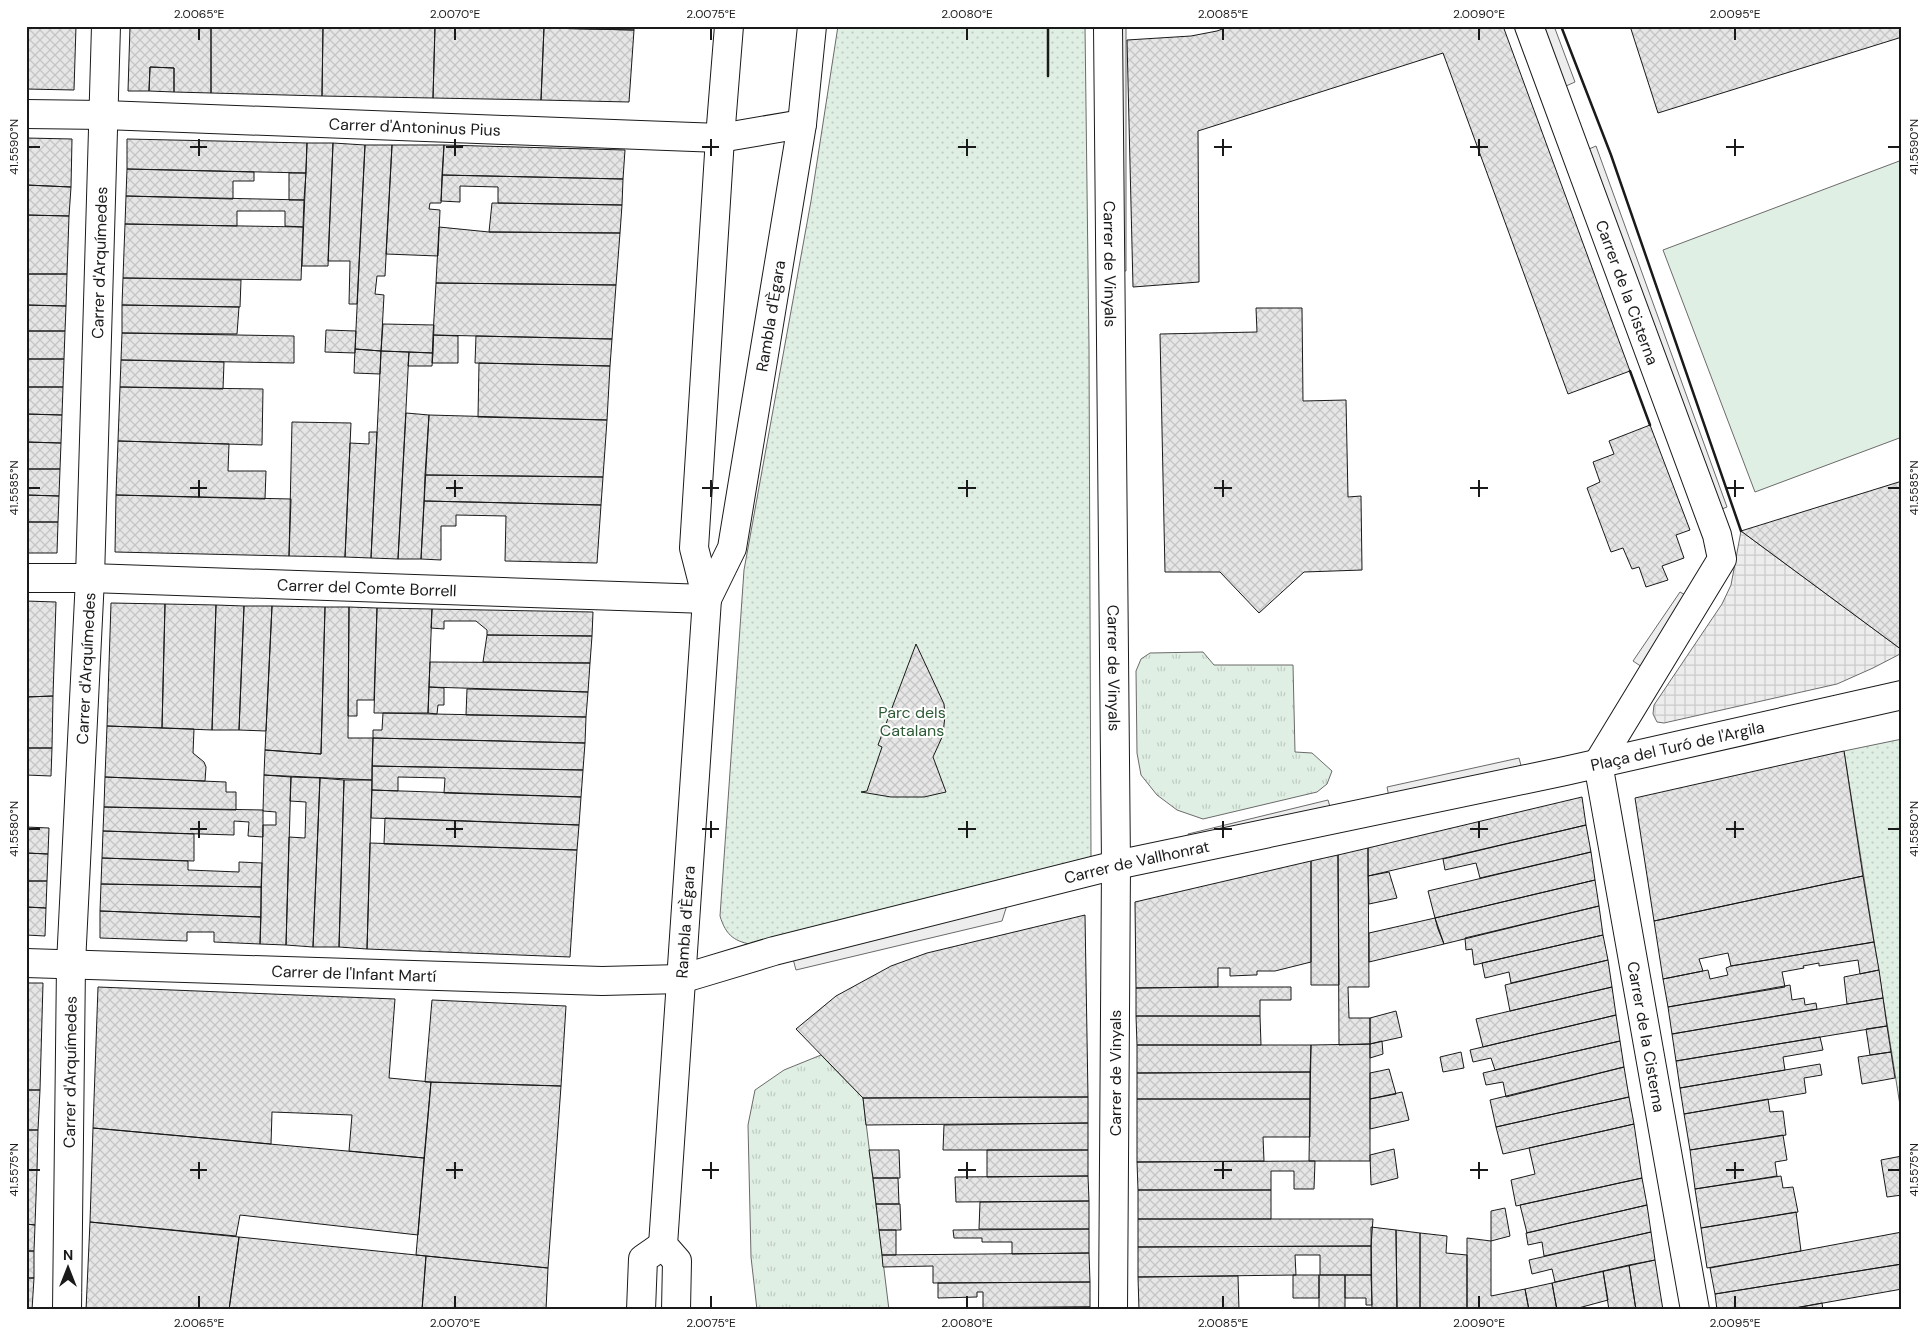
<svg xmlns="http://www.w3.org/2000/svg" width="1928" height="1336" font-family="'DM Sans',sans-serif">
<defs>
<pattern id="grass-tufts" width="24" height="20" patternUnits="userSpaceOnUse" patternTransform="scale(1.25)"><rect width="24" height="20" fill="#e0efe3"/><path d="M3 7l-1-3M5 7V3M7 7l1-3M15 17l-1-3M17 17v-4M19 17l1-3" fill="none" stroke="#c0ccc2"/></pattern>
<pattern id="park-dots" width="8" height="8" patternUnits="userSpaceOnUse" patternTransform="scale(1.25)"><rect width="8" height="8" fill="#e0efe3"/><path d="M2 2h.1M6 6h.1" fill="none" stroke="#c0ccc2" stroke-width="1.8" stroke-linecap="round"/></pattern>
<pattern id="plaza-grid" width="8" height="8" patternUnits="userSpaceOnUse" patternTransform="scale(1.25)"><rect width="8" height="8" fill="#ededed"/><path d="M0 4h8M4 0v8" fill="none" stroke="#cbcbcb"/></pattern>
<pattern id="building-cross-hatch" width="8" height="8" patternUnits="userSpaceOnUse" patternTransform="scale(1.25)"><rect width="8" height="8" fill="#e6e6e6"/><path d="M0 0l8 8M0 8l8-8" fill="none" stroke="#c5c5c5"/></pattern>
</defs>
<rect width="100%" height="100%" fill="#fff"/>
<!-- grass -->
<path fill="url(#grass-tufts)" stroke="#6a6a6a" d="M1203,652L1214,665H1293L1295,752L1312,753L1332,771L1327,784L1317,792L1203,819L1177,810L1157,795L1141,775L1137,753L1136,671L1141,659L1150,653Z
M821,1055L863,1098L889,1310H757L751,1257L748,1125L755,1090L784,1070Z"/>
<!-- park -->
<path fill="url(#park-dots)" stroke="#6a6a6a" d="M838,26H1085L1089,348L1091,857L755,945C735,942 726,936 720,916L744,570L811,201Z
M1902,739V1118L1844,751Z"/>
<!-- pitch -->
<path fill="#e0efe3" stroke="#6a6a6a" d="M1902,160V437L1755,492L1663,250Z"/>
<!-- parking -->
<path fill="#ededed" stroke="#6a6a6a" d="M1112,26H1126V271H1113Z
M1542,26H1554L1575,82L1566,86Z
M1596,146L1727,507L1717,511L1589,149Z
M1680,592L1689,597L1642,667L1633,661Z
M1519,758L1522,769L1389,797L1387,787Z
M1328,800L1331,810L1190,844L1188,834Z
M1008,902L1002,921L796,970L793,959Z"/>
<!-- plaza -->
<path fill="url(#plaza-grid)" stroke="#6a6a6a" d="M1741,531L1902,650V653L1873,668L1837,684L1664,723L1657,722L1653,714L1654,705L1722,604L1731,585Z"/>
<!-- building -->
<path fill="url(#building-cross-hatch)" stroke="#1a1a1a" d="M26,26H76L74,90L26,89Z
M130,26H211V93L174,92V68L150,67L149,91H128Z
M211,26H323L322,96L211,93Z
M323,26H435L433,98L322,96Z
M435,26H544L541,100L433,98Z
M634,26V30L544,28V26Z
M1230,26H1503L1630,371L1568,394L1443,53L1198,131L1199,282L1133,287L1127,40L1191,36L1217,31Z
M1630,26H1902V37L1658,113Z
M544,28L634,30L629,102L541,100Z
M150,67L174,68V92L149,91Z
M26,138L72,139L71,187L26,185Z
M127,139L307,143L306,173L127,169Z
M307,143H333L328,266H302Z
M333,143L365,145L357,304H349L350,261H328Z
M365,145H392L385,276H377L375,294L384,295L381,351L355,349Z
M392,145H444L441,203H430L429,209L440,210L438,256L386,254Z
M444,145L625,150L623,179L442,175Z
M127,169L254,172V181H233V199L126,196Z
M289,173H306L304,200H289Z
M442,175L623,179L622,205L498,203V187L460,186V202L441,201Z
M26,185L71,187L69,216L26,215Z
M126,196L304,200L303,227L285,226V211H237V226L125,224Z
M492,203L622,205L620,233L489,232Z
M26,215L69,216L67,274H26Z
M125,224L303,227L301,280L123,278Z
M439,227L489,232L620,233L616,285L436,283Z
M26,274H67L66,306L26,305Z
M123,278L241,280L240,307L122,305Z
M436,283L616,285L612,339L433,335Z
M26,305L66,306L65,331H26Z
M122,305L239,307L237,334L122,333Z
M1256,308H1302L1303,401L1346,400L1348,497L1361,496L1362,570L1304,572L1259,613L1220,572H1165L1160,334L1257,332Z
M383,324L434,325L433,353L381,351Z
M326,330L356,331L355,353L325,352Z
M26,331H65L64,359H26Z
M122,333L294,336V363L121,360Z
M433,335L458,336V363H432Z
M476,336L612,339L610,366L475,363Z
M355,349L381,351L380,374L354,373Z
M381,351L409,352L398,559L371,558Z
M409,352L433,353L432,366H408Z
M26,359H64L63,387H26Z
M121,360L224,362L223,389L120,387Z
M479,363L610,366L607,420L478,417Z
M26,387H63L62,415L26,414Z
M120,387L263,389L262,445L118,441Z
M406,413L429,415L421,559H398Z
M26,414L62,415L61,443L26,442Z
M429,415L607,420L603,477L425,475Z
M292,422L351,423L345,557L289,556Z
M1650,425L1690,530L1676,535L1684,558L1662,566L1668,580L1646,587L1639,567L1632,569L1623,548L1611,552L1587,488L1600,482L1593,462L1614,454L1609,441Z
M369,432H377L371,558L345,557L350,443L369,444Z
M118,441L229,444L228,471H266L265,499L116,495Z
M26,442L61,443L60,469H26Z
M26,469H60L59,496L26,495Z
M425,475L603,477L601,505L424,501Z
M1902,481V650L1741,531Z
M26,495L59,496L58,522H26Z
M116,495L291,499L289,556L115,552Z
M424,501L601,505L597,563L505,561L506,516L456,515V526H441V560L421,559Z
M26,522H58L57,553H26Z
M26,601L56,602L53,696L26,697Z
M111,603L165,604L162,728L107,726Z
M165,604L216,605L212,730L162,728Z
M216,605L244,606L239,730H212Z
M244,606H272L266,731L239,730Z
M272,606L325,607L321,754L265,750Z
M325,607H349L348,738H373L372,780L264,775L265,750L321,754Z
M349,607L377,608L374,700H357V716H348Z
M377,608L432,609L428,713H374Z
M432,609L593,612L592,636L487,635V630L476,621H444V629L431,628Z
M487,635L592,636L590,663L483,662Z
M916,644L944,704L945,715L943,735L933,757L946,792L924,797H891L861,792L867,791L882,747L878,745Z
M430,662L590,663L588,692L429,687Z
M429,687L444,688V705H438L437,714L428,713Z
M467,689L588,692L586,717L466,715Z
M53,696L52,748H26V697Z
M383,713L586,717L585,743L373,738V730H382Z
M107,726L194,729L193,753L204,762L206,767L205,781L105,777Z
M373,738L585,743L583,770L372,766Z
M26,748H52L51,776L26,775Z
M1844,751L1863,876L1654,921L1635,798Z
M372,766L583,770L581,797L444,793L445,778L398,777V791L372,790Z
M264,775L291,777L286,945L260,944L263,825H276V812L263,811Z
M105,777L226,782V792H236V810L104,807Z
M291,777L320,778L313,947L286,945L289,837L305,838L306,802L290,801Z
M320,778L344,780L339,947H313Z
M344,780H372L367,949L339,947Z
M372,790L581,797L579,825L371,818Z
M1582,797L1586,825L1368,876V848Z
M104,807L263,810V837L248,836L249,822L234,821V835L103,831Z
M385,818L579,825L577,850L384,844Z
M1586,825L1591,852L1480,878L1476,863L1445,870L1443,859Z
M26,827L49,828L48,854L26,853Z
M103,831L194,834V861L102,858Z
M370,843L577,850L570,957L367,949Z
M1368,848L1369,987H1348L1349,1018H1370V1044L1339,1045L1338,855Z
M1591,852L1595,880L1435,918L1428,891Z
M26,853L48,854L47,881H26Z
M1338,855L1339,985H1311V861Z
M102,858L188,861V870L239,872V862L262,863L261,887L101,884Z
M1311,861V962L1275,971H1257V975H1254L1230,976V968H1218V987L1136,988L1135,902Z
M1389,872L1397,898L1369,904L1368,876Z
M1863,876L1874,942L1731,966L1728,953L1699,959L1703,971L1663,979L1654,921Z
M1595,880L1599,906L1444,944L1438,929L1435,918Z
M26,881H47L46,908L26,907Z
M101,884L261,887V917L100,911Z
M1599,906L1603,935L1474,965L1472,949L1466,950L1465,938Z
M26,907L46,908L45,936L26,935Z
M100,911L261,917L260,944L214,942V932H187V941L100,938Z
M1085,915L1088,1097L863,1098L796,1029L836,996L891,966L927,953Z
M1435,918L1444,944L1369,962V933Z
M1603,935L1608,960L1511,983L1509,972L1485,978L1482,963Z
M1874,942L1879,970L1860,974L1858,960L1819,966V963L1803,966L1804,968L1782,972L1785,987L1668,1007L1663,979L1708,970L1710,979L1728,975L1726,968L1731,966Z
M1608,960L1612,987L1510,1011L1505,985Z
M1879,970L1883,998L1847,1004L1844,977Z
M26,983H43L40,1090H26Z
M1790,985L1792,1000L1804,998L1805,1005L1816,1003L1817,1009L1672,1034L1668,1007Z
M98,987L395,999L389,1078L431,1082L424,1158L349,1151L352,1115L272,1112L271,1144L93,1128Z
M1218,987H1291V1000H1260V1016H1136V988Z
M1612,987L1616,1015L1483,1047L1476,1019Z
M1883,998L1887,1026L1676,1061L1672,1034Z
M432,1000L566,1006L561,1086L425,1082Z
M1396,1011L1402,1037L1370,1044V1018Z
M1616,1015L1620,1041L1495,1070L1491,1058L1473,1062L1470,1050Z
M1136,1016H1260L1261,1045H1137Z
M1887,1026L1891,1052L1870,1055L1866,1029Z
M1820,1037L1823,1050L1783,1057L1785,1070L1680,1088L1676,1061Z
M1382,1041L1383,1054L1370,1058V1044Z
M1620,1041L1624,1067L1506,1097L1503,1082L1486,1085L1483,1073Z
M1370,1044V1161H1309L1311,1045Z
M1137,1045H1311L1310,1072L1137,1073Z
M1461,1052L1464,1068L1443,1072L1440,1057Z
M1891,1052L1895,1078L1862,1084L1858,1057Z
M1820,1064L1822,1075L1804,1078L1806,1093L1684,1114L1680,1088Z
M1624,1067L1629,1097L1496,1127L1490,1100Z
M1389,1069L1396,1094L1370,1099V1073Z
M1310,1072V1099H1137V1073Z
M431,1082L561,1086L548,1268L416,1255Z
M26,1090H40L38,1130H26Z
M1402,1092L1409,1120L1370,1129V1099Z
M1088,1097V1123L866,1125L863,1098Z
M1629,1097L1634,1124L1503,1154L1496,1127Z
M1137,1099H1310V1137H1263L1264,1161L1137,1162Z
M1768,1099L1770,1112L1783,1111L1786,1135L1690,1150L1684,1114Z
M1088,1123V1150H943L944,1125Z
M1634,1124L1642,1178L1516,1206L1511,1180L1535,1174L1529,1148Z
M93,1128L424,1158L418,1235L240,1215L236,1236L90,1222Z
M26,1130H38L37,1170H26Z
M1783,1135L1787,1160L1775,1162L1777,1176L1695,1189L1690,1150Z
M1394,1149L1398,1178L1371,1185L1370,1155Z
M869,1150H899L900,1178H873Z
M987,1150H1088V1176L987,1177Z
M1902,1156V1195L1887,1197L1881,1160Z
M1315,1161L1314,1189H1294V1171H1271V1190H1138L1137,1162Z
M26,1170H37L35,1225L26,1224Z
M1088,1176L1089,1201L956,1202L955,1177Z
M1781,1176L1783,1188L1793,1187L1798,1212L1701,1228L1695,1189Z
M873,1178H898L899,1204H876Z
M1642,1178L1647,1205L1527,1233L1520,1205Z
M1138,1190H1271V1219H1138Z
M1089,1201V1229H979L980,1202Z
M876,1204H900L901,1230H879Z
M1647,1205L1651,1232L1544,1256L1542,1242L1528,1245L1526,1233Z
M1505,1208L1510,1236L1491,1241V1211Z
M1796,1212L1801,1251L1707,1268L1701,1228Z
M1138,1219H1373L1371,1246L1138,1247Z
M90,1222L239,1237L229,1310H86Z
M26,1224L35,1225L34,1251H26Z
M1371,1227L1396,1230L1397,1310H1372Z
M1089,1229V1253L1012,1254V1242H982V1238H954L953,1230Z
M879,1230H896V1255H882Z
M1396,1230L1420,1233V1310H1397Z
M1651,1232L1655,1260L1555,1282L1552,1269L1532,1274L1529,1260Z
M1902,1232V1264L1715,1294L1710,1268Z
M1420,1233L1447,1236L1446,1253L1467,1255V1310H1420Z
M239,1237L426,1256L422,1310H229Z
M1467,1238L1491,1241V1296L1525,1289L1529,1310H1467Z
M1371,1246V1275H1320V1255H1295L1296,1275L1138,1277V1247Z
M26,1251H34V1278H26Z
M1089,1253L1090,1282L933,1283V1266L883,1267L882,1255Z
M426,1256L548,1268L546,1310H422Z
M1655,1260L1663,1310H1636L1629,1265Z
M1902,1264V1289L1784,1310H1717L1715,1294Z
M1629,1265L1636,1310H1609L1603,1271Z
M1603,1271L1608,1300L1571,1310H1557L1552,1283Z
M1293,1275H1319V1298H1293Z
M1319,1275H1345V1310H1319Z
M1345,1275H1371L1372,1305H1366V1298H1345Z
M1238,1276L1239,1310H1139L1138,1277Z
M26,1278H34L32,1310H26Z
M1090,1282V1307L983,1308V1292H977V1297L938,1298V1283Z
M1552,1283L1557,1310H1529L1525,1289Z
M1822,1303L1823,1310H1784Z
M1090,1307V1310H889V1308Z"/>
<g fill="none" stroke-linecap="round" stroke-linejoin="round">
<defs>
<g id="minor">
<path id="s1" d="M1108,26L1116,865L1113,1310"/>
<path id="s2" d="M1529,26L1717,535L1722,559L1598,763"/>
<path id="s3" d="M26,114L104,115L720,138L802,124"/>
<path id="s4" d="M26,578H90L707,599"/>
<path id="s5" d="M707,599L732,548L802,124L812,26"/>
<path id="s6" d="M1598,763L1695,1310"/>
<path id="s7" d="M26,963L602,981L681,979L774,951L1116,865L1565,771L1902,695"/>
<path id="s8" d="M67,1310L71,964L90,578L106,26"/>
<path d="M641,1310L643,1259L663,1245"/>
<path id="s9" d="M676,1310L677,1261L663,1245L707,599L694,548L720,138L729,26"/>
</g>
</defs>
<!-- minor casing -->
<use href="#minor" stroke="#1a1a1a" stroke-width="30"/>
<!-- minor -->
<use href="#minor" stroke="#fff" stroke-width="28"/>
<!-- wall -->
<path stroke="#1a1a1a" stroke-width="2.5" d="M1048,26V76
M1561,26L1611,155L1741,531
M1630,371L1650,425"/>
</g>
<!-- ticks -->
<path fill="none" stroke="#1a1a1a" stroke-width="2" d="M199,28V40M455,28V40M711,28V40M967,28V40M1223,28V40M1479,28V40M1735,28V40M199,139V156M455,139V156M711,139V156M967,139V156M1223,139V156M1479,139V156M1735,139V156M28,147H40M190,147H207M446,147H463M702,147H719M958,147H976M1214,147H1232M1470,147H1488M1726,147H1744M1888,147H1900M199,480V497M455,480V497M711,480V497M967,480V497M1223,480V497M1479,480V497M1735,480V497M28,488H40M190,488H207M446,488H463M702,488H719M958,488H976M1214,488H1232M1470,488H1488M1726,488H1744M1888,488H1900M199,821V838M455,821V838M711,821V838M967,821V838M1223,821V838M1479,821V838M1735,821V838M28,829H40M190,829H207M446,829H463M702,829H719M958,829H976M1214,829H1232M1470,829H1488M1726,829H1744M1888,829H1900M199,1162V1179M455,1162V1179M711,1162V1179M967,1162V1179M1223,1162V1179M1479,1162V1179M1735,1162V1179M28,1170H40M190,1170H207M446,1170H463M702,1170H719M958,1170H976M1214,1170H1232M1470,1170H1488M1726,1170H1744M1888,1170H1900M199,1296V1308M455,1296V1308M711,1296V1308M967,1296V1308M1223,1296V1308M1479,1296V1308M1735,1296V1308"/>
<g text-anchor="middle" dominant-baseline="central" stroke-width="4" stroke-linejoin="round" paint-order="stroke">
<!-- street labels -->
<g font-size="16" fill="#1a1a1a" stroke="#fff">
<text stroke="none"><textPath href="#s3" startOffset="389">Carrer d'Antoninus Pius</textPath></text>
<text stroke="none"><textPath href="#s8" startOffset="1048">Carrer d'Arquímedes</textPath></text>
<text stroke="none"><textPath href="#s1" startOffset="238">Carrer de Vinyals</textPath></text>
<text stroke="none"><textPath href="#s2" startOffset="284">Carrer de la Cisterna</textPath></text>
<text stroke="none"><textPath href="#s5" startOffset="292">Rambla d'Ègara</textPath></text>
<text stroke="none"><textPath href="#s4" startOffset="341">Carrer del Comte Borrell</textPath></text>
<text stroke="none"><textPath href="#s8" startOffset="642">Carrer d'Arquímedes</textPath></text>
<text stroke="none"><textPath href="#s1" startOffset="642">Carrer de Vinyals</textPath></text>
<text stroke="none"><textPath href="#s7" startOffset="1679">Plaça del Turó de l'Argila</textPath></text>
<text stroke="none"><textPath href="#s7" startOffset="1126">Carrer de Vallhonrat</textPath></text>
<text stroke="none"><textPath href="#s9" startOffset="394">Rambla d'Ègara</textPath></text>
<text stroke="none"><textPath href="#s7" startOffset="328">Carrer de l'Infant Martí</textPath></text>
<text stroke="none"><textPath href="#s6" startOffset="278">Carrer de la Cisterna</textPath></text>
<text stroke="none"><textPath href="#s8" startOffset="238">Carrer d'Arquímedes</textPath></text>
<text transform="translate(1115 1073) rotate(-90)">Carrer de Vinyals</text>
</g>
<!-- park labels -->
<g font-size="16" fill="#2b5a34" stroke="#fff">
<text x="912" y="712">Parc dels<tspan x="912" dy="18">Catalans</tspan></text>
</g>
</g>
<!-- border -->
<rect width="1928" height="1336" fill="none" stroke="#ffffff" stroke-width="55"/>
<!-- north arrow -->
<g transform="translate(68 1268)" stroke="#ffffff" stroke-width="4" paint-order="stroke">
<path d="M0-4L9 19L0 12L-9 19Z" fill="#1a1a1a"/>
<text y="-8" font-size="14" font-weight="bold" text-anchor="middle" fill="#1a1a1a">N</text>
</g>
<rect x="28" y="28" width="1872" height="1280" fill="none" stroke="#1a1a1a" stroke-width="2"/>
<g font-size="12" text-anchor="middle" fill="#1a1a1a">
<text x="199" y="18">2.0065°E</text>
<text x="455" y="18">2.0070°E</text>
<text x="711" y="18">2.0075°E</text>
<text x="967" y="18">2.0080°E</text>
<text x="1223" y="18">2.0085°E</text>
<text x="1479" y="18">2.0090°E</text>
<text x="1735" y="18">2.0095°E</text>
<text transform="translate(14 147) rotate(-90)" y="4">41.5590°N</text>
<text transform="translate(1914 147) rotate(-90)" y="4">41.5590°N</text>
<text transform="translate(14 488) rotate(-90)" y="4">41.5585°N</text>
<text transform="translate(1914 488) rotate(-90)" y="4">41.5585°N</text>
<text transform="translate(14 829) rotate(-90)" y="4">41.5580°N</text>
<text transform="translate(1914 829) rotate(-90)" y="4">41.5580°N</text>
<text transform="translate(14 1170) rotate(-90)" y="4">41.5575°N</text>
<text transform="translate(1914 1170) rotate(-90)" y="4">41.5575°N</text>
<text x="199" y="1327">2.0065°E</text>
<text x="455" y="1327">2.0070°E</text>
<text x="711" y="1327">2.0075°E</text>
<text x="967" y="1327">2.0080°E</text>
<text x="1223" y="1327">2.0085°E</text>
<text x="1479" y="1327">2.0090°E</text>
<text x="1735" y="1327">2.0095°E</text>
</g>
</svg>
